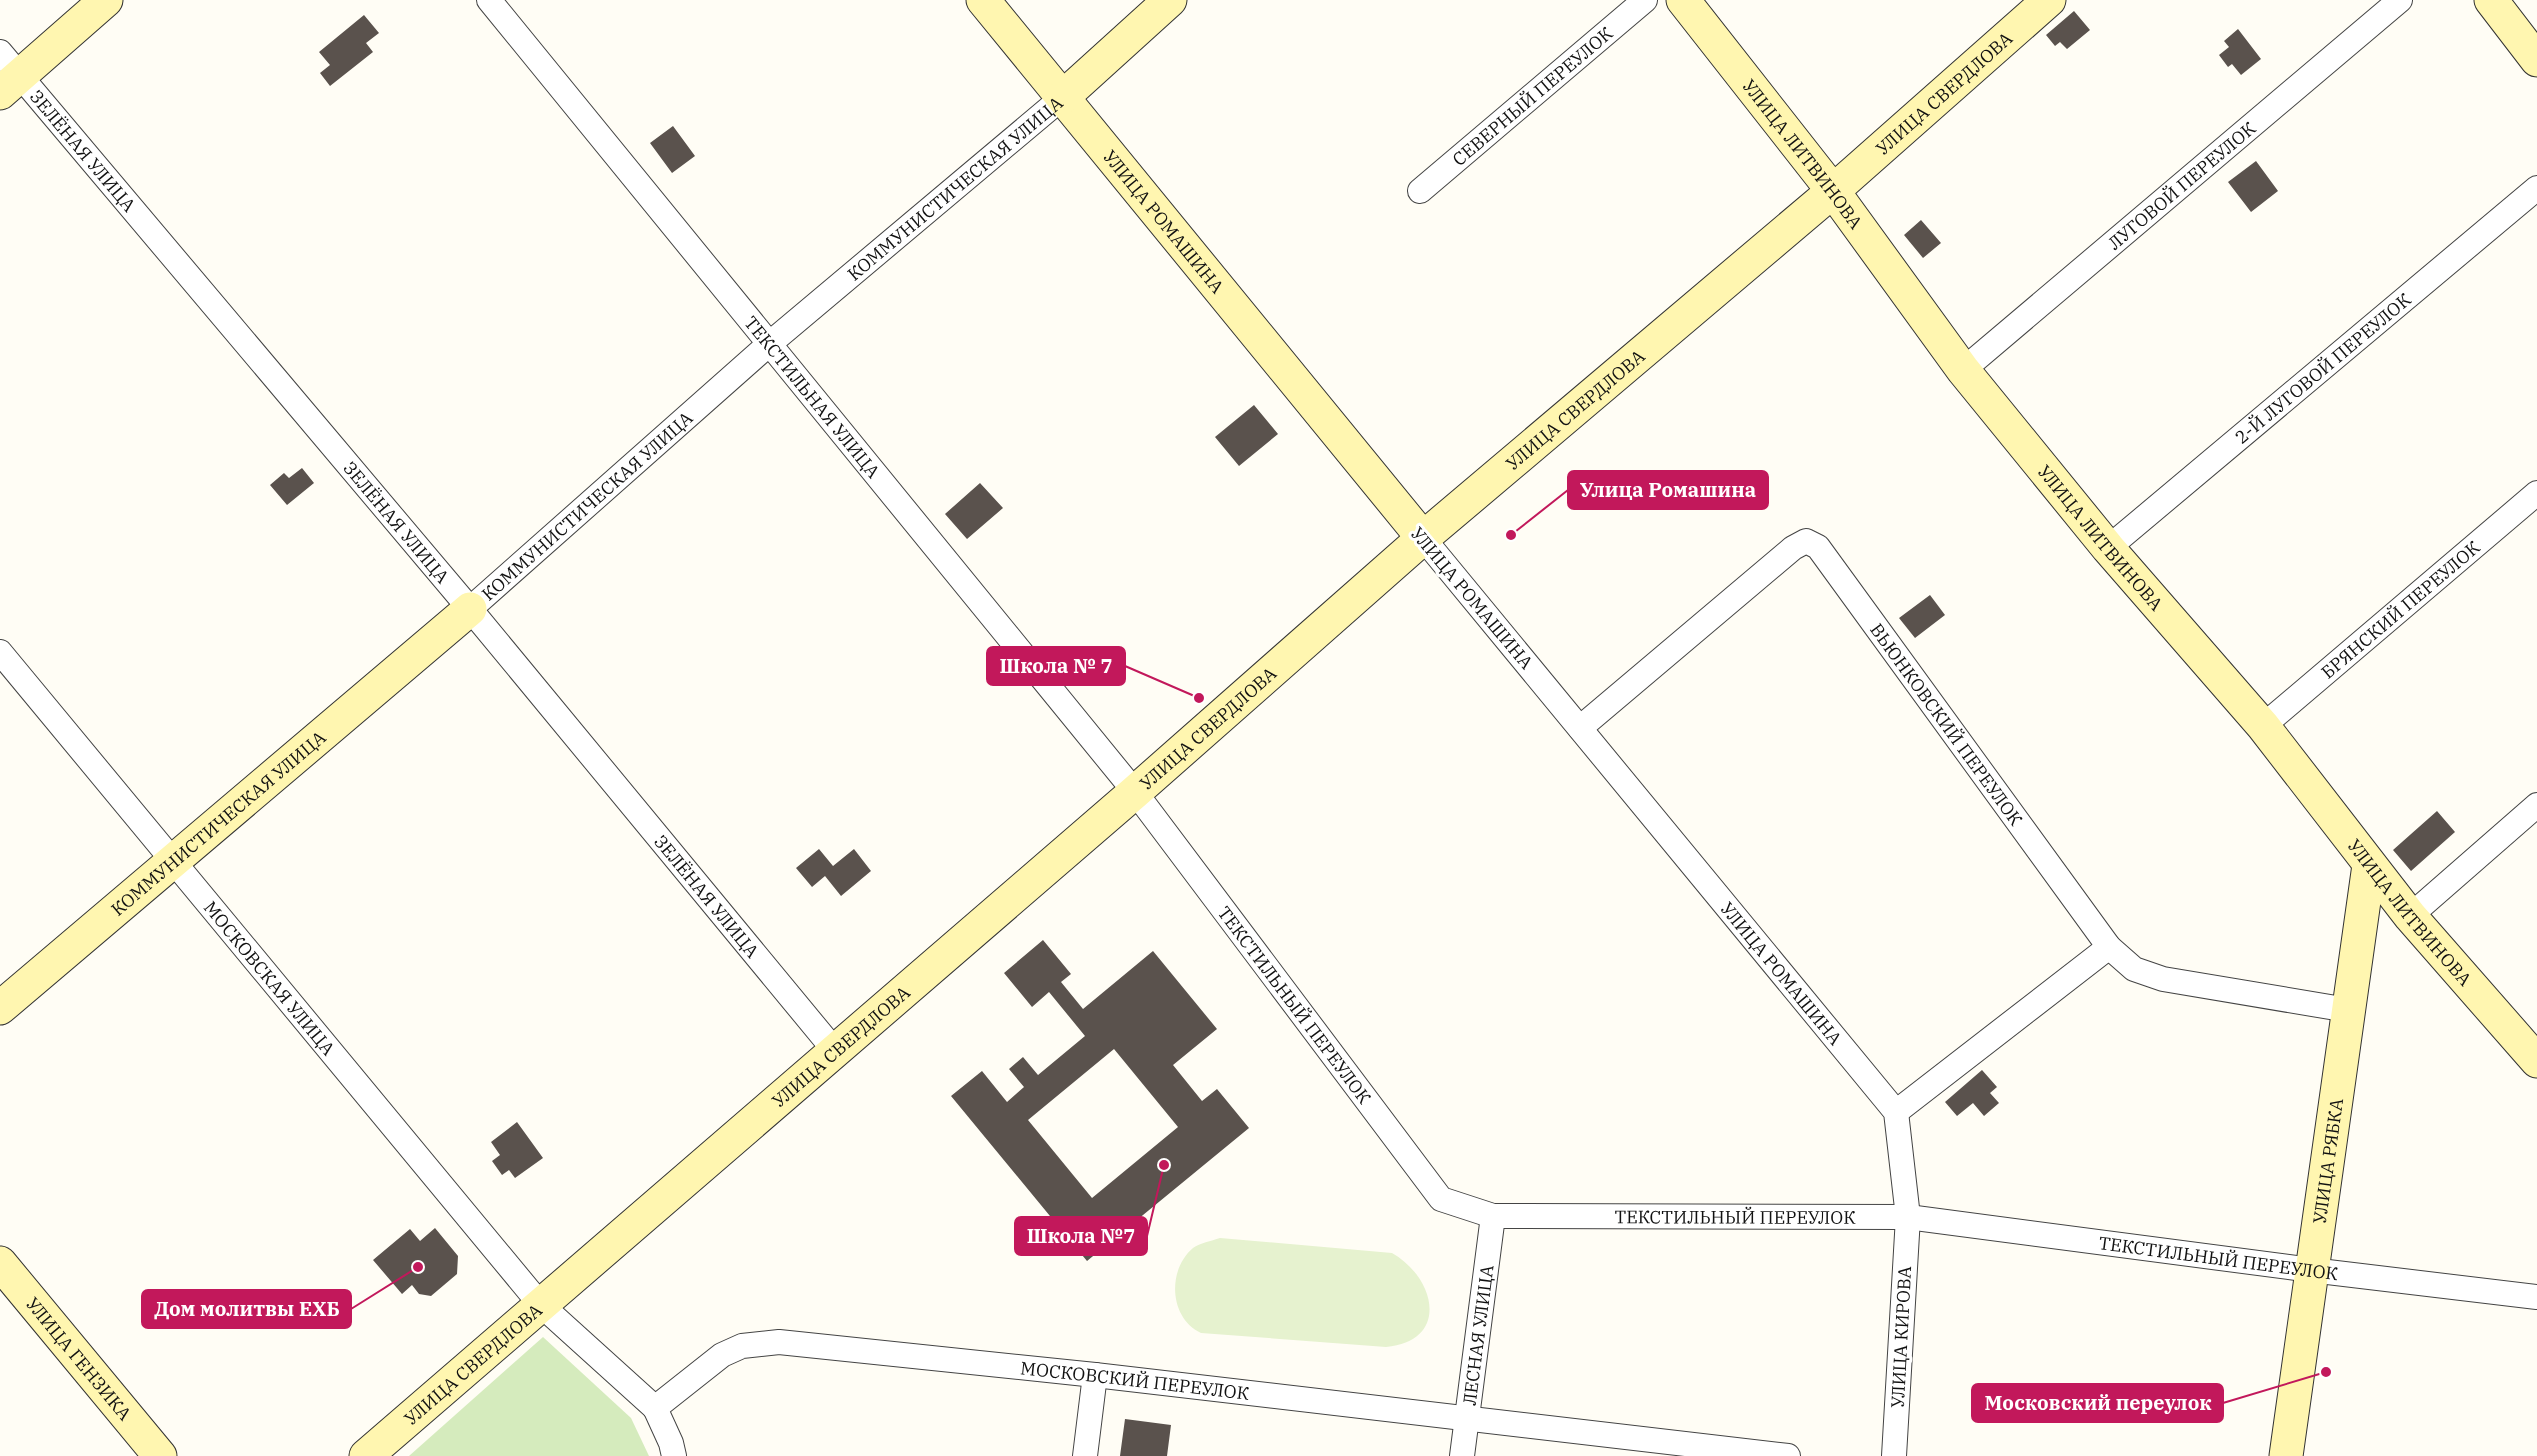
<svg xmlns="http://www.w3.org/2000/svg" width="2537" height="1456" font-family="'IBM Plex Serif',serif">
<rect width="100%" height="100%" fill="#fffdf5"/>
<!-- green -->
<path fill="#d5ebbd" d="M543,1337L631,1418L649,1456H409Z"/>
<!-- pitch -->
<path fill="#e6f2cf" d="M1220,1238L1392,1253C1436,1278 1450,1341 1386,1347L1201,1333C1169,1318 1167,1270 1193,1248C1200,1243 1211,1241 1220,1238Z"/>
<!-- building -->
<path fill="#5a524d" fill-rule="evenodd" d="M2074,11L2090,30L2067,49L2060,42L2055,46L2046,35Z
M364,15L379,33L366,43L373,52L330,86L320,73L330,65L319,52Z
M2238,29L2261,59L2241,75L2232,64L2228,67L2219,55L2229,47L2224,41Z
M673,126L695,156L672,173L650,143Z
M2256,161L2278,191L2251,212L2228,182Z
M1921,220L1941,243L1923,258L1904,235Z
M1254,405L1278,434L1239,466L1215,437Z
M302,468L314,483L287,505L270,485L284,473L289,478Z
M980,483L1003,508L967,539L945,514Z
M1930,595L1945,615L1915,638L1899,618Z
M2437,811L2455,832L2411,871L2393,850Z
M819,849L833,866L854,849L871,871L841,896L825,876L812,887L796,868Z
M1043,940L1071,974L1061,982L1083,1009L1153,951L1217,1029L1173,1065L1202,1101L1217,1089L1249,1128L1087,1261L951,1096L982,1071L1007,1102L1024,1087L1009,1069L1023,1057L1038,1075L1085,1036L1049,992L1032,1007L1004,973ZM1114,1049L1178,1127L1092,1198L1028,1120Z
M1982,1070L1997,1087L1990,1093L1999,1103L1984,1116L1973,1103L1957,1116L1945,1102Z
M517,1122L543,1158L515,1178L509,1170L502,1175L492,1161L500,1155L491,1142Z
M435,1228L458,1256L457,1274L431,1296L419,1294L412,1285L402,1294L373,1260L410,1229L420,1241Z
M1125,1419L1171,1425L1167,1456H1120Z"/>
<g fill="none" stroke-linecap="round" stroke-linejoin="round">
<defs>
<g id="street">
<path id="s1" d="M489,0L1135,792L1441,1199L1493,1216L1908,1217L2311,1270L2537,1297"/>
<path id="s2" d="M0,52L470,609L835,1051"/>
<path id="s3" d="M1420,191L1645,0"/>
<path id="s4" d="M1963,370L2400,0"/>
<path id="s5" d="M1423,538L1896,1112L1908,1217L1894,1456"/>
<path id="s6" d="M2108,548L2537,188"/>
<path id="s7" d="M470,609L768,345L1063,97"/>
<path id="s8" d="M0,652L540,1304L655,1408L722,1355L742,1346L779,1342L1095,1375L1788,1456"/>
<path id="s9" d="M2263,726L2537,493"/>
<path id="s10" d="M1580,728L1793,548L1806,541L1818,547L2109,947L2134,969L2163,979L2348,1010"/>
<path d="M2410,916L2537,805"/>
<path d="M1896,1112L2109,947"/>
<path d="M655,1408L671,1443L674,1456"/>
<path d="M1085,1456L1095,1375"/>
<path id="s11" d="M1462,1456L1493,1216"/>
</g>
<g id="secondary">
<path id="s12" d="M983,0L1423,538"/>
<path id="s13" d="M1683,0L1833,191L1963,370L2108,548L2263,726L2410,916L2537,1061"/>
<path d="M2491,0L2537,60"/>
<path d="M0,93L106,0"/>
<path d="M1063,97L1170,0"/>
<path id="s14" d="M0,1008L470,609"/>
<path id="s15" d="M0,1263L160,1456"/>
<path id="s16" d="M366,1456L1135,792L1423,538L1833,191L2049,0"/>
<path id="s17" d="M2286,1456L2369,865"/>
</g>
</defs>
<!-- street casing -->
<use href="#street" stroke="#444" stroke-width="26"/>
<!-- secondary casing -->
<use href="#secondary" stroke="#333" stroke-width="35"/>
<!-- street -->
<use href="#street" stroke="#fff" stroke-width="24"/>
<!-- secondary -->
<use href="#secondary" stroke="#fff6b0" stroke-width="33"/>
</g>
<g text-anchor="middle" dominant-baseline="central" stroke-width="6" stroke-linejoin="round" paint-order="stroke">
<!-- street labels -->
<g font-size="18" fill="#111" stroke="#fff">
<text stroke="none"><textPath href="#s16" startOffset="2085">УЛИЦА СВЕРДЛОВА</textPath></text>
<text stroke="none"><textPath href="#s3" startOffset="147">СЕВЕРНЫЙ ПЕРЕУЛОК</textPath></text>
<text stroke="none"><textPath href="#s2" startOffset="129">ЗЕЛЁНАЯ УЛИЦА</textPath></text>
<text stroke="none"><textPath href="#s13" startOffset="195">УЛИЦА ЛИТВИНОВА</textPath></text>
<text stroke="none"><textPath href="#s4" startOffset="286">ЛУГОВОЙ ПЕРЕУЛОК</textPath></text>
<text stroke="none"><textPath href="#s7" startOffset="642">КОММУНИСТИЧЕСКАЯ УЛИЦА</textPath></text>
<text stroke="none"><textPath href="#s12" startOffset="286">УЛИЦА РОМАШИНА</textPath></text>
<text stroke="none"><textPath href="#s6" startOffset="280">2-Й ЛУГОВОЙ ПЕРЕУЛОК</textPath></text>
<text stroke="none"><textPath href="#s1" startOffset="512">ТЕКСТИЛЬНАЯ УЛИЦА</textPath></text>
<text stroke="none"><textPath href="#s16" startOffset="1599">УЛИЦА СВЕРДЛОВА</textPath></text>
<text stroke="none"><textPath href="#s7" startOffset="156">КОММУНИСТИЧЕСКАЯ УЛИЦА</textPath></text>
<text stroke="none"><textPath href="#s2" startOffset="615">ЗЕЛЁНАЯ УЛИЦА</textPath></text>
<text stroke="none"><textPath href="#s13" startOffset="681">УЛИЦА ЛИТВИНОВА</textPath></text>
<text transform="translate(1472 598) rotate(50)">УЛИЦА РОМАШИНА</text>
<text stroke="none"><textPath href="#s9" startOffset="180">БРЯНСКИЙ ПЕРЕУЛОК</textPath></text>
<text stroke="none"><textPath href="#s10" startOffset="526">ВЬЮНКОВСКИЙ ПЕРЕУЛОК</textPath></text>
<text stroke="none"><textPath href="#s16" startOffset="1113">УЛИЦА СВЕРДЛОВА</textPath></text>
<text stroke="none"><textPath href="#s14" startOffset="286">КОММУНИСТИЧЕСКАЯ УЛИЦА</textPath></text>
<text stroke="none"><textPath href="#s2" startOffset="1101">ЗЕЛЁНАЯ УЛИЦА</textPath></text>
<text stroke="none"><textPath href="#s13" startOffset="1167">УЛИЦА ЛИТВИНОВА</textPath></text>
<text stroke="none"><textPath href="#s5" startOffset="564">УЛИЦА РОМАШИНА</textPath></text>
<text stroke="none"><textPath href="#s8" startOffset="423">МОСКОВСКАЯ УЛИЦА</textPath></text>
<text stroke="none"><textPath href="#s1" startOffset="1288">ТЕКСТИЛЬНЫЙ ПЕРЕУЛОК</textPath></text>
<text stroke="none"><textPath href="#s16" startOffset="627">УЛИЦА СВЕРДЛОВА</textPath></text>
<text stroke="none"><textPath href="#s17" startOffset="298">УЛИЦА РЯБКА</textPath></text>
<text stroke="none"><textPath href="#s1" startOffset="1828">ТЕКСТИЛЬНЫЙ ПЕРЕУЛОК</textPath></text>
<text stroke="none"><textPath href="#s1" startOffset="2314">ТЕКСТИЛЬНЫЙ ПЕРЕУЛОК</textPath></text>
<text stroke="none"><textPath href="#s11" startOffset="122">ЛЕСНАЯ УЛИЦА</textPath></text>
<text transform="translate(1901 1337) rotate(-87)">УЛИЦА КИРОВА</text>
<text stroke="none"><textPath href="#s15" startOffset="124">УЛИЦА ГЕНЗИКА</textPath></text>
<text stroke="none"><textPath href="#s16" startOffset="141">УЛИЦА СВЕРДЛОВА</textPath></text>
<text stroke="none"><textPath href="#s8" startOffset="1504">МОСКОВСКИЙ ПЕРЕУЛОК</textPath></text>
</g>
</g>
<!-- callouts -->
<path fill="none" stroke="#c2185b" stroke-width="2" d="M1511 535L1568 490M1199 698L1125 666M1164 1165L1147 1236M418 1267L351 1309M2326 1372L2223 1403"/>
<g fill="#c2185b" stroke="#fff" stroke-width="2">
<circle cx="1511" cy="535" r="6"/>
<circle cx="1199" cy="698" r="6"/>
<circle cx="1164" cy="1165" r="6"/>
<circle cx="418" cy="1267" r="6"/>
<circle cx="2326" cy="1372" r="6"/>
</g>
<g fill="#c2185b" stroke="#c2185b" stroke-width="2">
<rect x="1568" y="471" width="200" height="38" rx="6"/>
<rect x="987" y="647" width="138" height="38" rx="6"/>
<rect x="1015" y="1217" width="132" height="38" rx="6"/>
<rect x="142" y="1290" width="209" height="38" rx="6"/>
<rect x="1972" y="1384" width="251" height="38" rx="6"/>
</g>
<g font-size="20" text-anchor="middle" font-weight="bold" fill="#fff">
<text x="1668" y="497">Улица Ромашина</text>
<text x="1056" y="673">Школа № 7</text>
<text x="1081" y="1243">Школа №7</text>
<text x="247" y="1316">Дом молитвы ЕХБ</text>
<text x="2098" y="1410">Московский переулок</text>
</g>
</svg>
